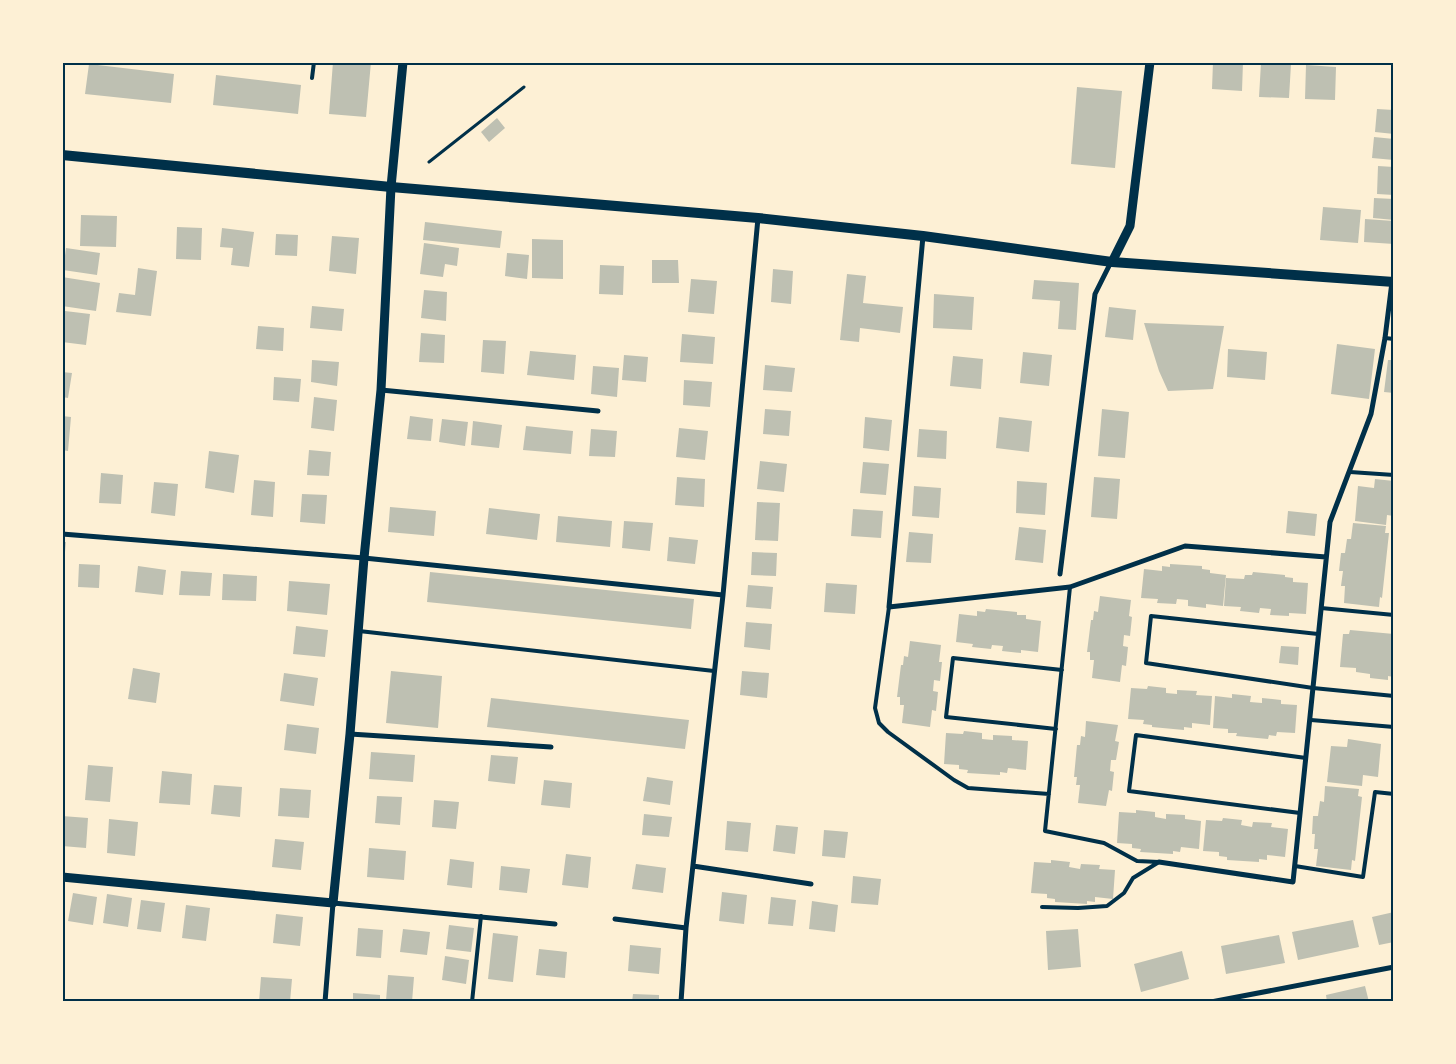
<svg xmlns="http://www.w3.org/2000/svg" width="1456" height="1064" font-family="Georgia,serif">
<rect width="100%" height="100%" fill="#fdf0d5"/>
<!-- building -->
<path fill="#bec0b2" d="M333,62H371L366,117L329,114Z
M1213,62H1243L1242,91L1212,89Z
M1261,63L1291,64L1289,98L1259,97Z
M89,64L174,74L171,103L85,94Z
M1306,65L1336,67L1335,100L1305,99Z
M216,75L301,85L298,114L213,105Z
M1077,87L1122,91L1115,168L1071,164Z
M1377,109L1394,110V134L1375,132Z
M497,118L505,128L489,142L481,132Z
M1374,137L1394,139V160L1372,158Z
M1378,166L1394,167V195L1377,194Z
M1374,198L1394,199V220L1373,218Z
M1323,207L1361,210L1358,243L1320,240Z
M81,215L117,216L116,247L80,246Z
M1365,219L1394,221V244L1364,242Z
M425,222L502,231L500,248L423,240Z
M177,227L202,228L201,260L176,259Z
M222,228L254,232L249,267L231,265L233,248L220,247Z
M276,234L298,235L297,256L275,255Z
M332,236L359,238L356,274L329,271Z
M532,239L563,240V279L532,278Z
M424,243L459,248L457,266L445,264L443,277L420,274Z
M66,248L100,253L97,275L63,270Z
M507,253L529,255L527,279L505,276Z
M652,260H678L679,283H652Z
M600,265L624,266L623,295L599,294Z
M138,268L157,271L151,316L116,312L119,293L135,295Z
M773,269L793,271L791,304L771,302Z
M847,274L866,276L863,303L903,307L900,333L860,328L859,342L840,340Z
M62,277L100,283L96,311L62,306Z
M691,279L717,281L714,314L688,312Z
M1034,280L1079,283L1076,330L1058,329L1060,301L1032,299Z
M424,290L447,292L446,321L421,318Z
M934,294L974,297L972,330L933,328Z
M312,306L344,309L342,331L310,328Z
M1109,307L1136,310L1133,340L1105,337Z
M65,311L90,314L86,345L62,342Z
M1144,323L1224,326L1213,389L1168,391L1159,371Z
M258,326L284,328L283,351L256,349Z
M421,333L445,335L444,363L419,362Z
M682,334L715,337L713,364L680,362Z
M483,340L506,341L504,374L481,372Z
M1337,344L1375,349L1369,399L1331,394Z
M1228,349L1267,352L1265,380L1227,377Z
M530,351L576,355L574,380L527,375Z
M1023,352L1052,355L1049,386L1020,383Z
M624,355L648,357L646,382L622,380Z
M953,356L983,359L981,389L950,386Z
M312,360L339,362L337,386L311,382Z
M1388,360H1394V393L1384,392Z
M765,365L795,368L792,392L763,390Z
M593,366L619,368L617,397L591,394Z
M62,372L72,373L68,398L62,397Z
M274,377L301,379L299,402L273,400Z
M684,380L712,382L710,407L683,405Z
M314,397L337,400L334,431L311,428Z
M765,409L791,411L789,436L763,434Z
M1102,409L1129,412L1125,458L1098,456Z
M62,416L71,417L68,451L62,450Z
M410,416L433,419L431,441L407,439Z
M865,417L892,420L889,451L863,448Z
M999,417L1032,421L1029,452L996,448Z
M442,419L468,422L465,446L439,442Z
M473,421L502,425L499,448L471,445Z
M526,426L573,431L571,454L523,450Z
M679,428L708,431L705,460L676,457Z
M591,429L617,431L615,457L589,456Z
M919,429L947,431L946,459L917,457Z
M309,450L331,452L329,476L307,475Z
M209,451L239,455L234,493L205,488Z
M760,461L787,464L784,492L757,489Z
M863,462L889,464L886,495L860,493Z
M101,473L123,475L121,504L99,503Z
M677,477L705,479L704,507L675,505Z
M1094,477L1120,479L1117,519L1091,517Z
M1375,479L1394,481V516L1387,515L1386,525L1355,521L1358,486L1374,488Z
M254,480L275,482L273,517L251,515Z
M1017,481L1047,483L1045,515L1016,513Z
M154,482L178,484L175,516L151,513Z
M914,486L941,488L939,518L912,516Z
M302,494L327,495L325,524L300,522Z
M757,502L780,503L778,541L755,540Z
M390,507L436,511L434,536L388,532Z
M489,508L540,514L537,540L486,534Z
M853,509L883,511L881,538L851,536Z
M1288,511L1317,514L1315,536L1286,533Z
M558,516L612,521L610,547L556,542Z
M624,521L653,523L650,551L622,548Z
M1353,523L1386,526L1385,533H1389L1382,598L1380,597L1379,607L1344,603L1345,586H1341L1343,571H1339L1341,553H1345L1347,539H1351Z
M1019,527L1046,530L1043,563L1015,560Z
M909,532L933,534L931,563L906,562Z
M669,537L698,540L695,564L667,561Z
M62,542H66L64,562H62Z
M752,552L777,553L776,576L751,575Z
M79,564L100,565L99,588L78,587Z
M1170,564L1202,566V569L1210,570V573L1226,575L1223,606L1206,604V608L1188,606V600L1177,599L1176,604L1157,603L1158,599L1141,598L1144,569L1162,571V566L1170,567Z
M138,566L166,570L163,595L135,592Z
M181,571L212,573L210,596L179,595Z
M430,572L694,599L691,629L427,602Z
M1253,572L1285,575V577L1293,578V582L1308,583L1306,614L1289,613V616L1270,615L1271,609L1260,608L1259,613L1240,611L1241,607L1224,606L1226,578L1244,579L1245,575H1252Z
M223,574L257,576L256,601L222,600Z
M289,581L330,584L327,615L287,611Z
M826,583L857,585L855,614L824,612Z
M748,585L773,587L771,609L746,607Z
M1100,596L1131,600L1129,616L1132,617L1130,636L1124,635L1123,646L1128,647L1126,666L1122,665L1120,682L1092,678L1094,660H1090V652H1087L1091,620H1093L1094,611L1098,612Z
M986,609L1017,612V615H1026V619L1041,621L1038,652L1021,650V653L1002,651L1003,646L992,645L991,649L972,647L973,644L956,642L959,614L977,616V611L985,612Z
M746,622L772,624L770,650L744,647Z
M296,626L328,630L325,657L293,654Z
M1350,630L1394,634V677L1388,676V680L1370,678V674L1356,672V668L1340,667L1343,634H1349Z
M910,641L941,645L939,662H942L940,681L934,680L933,691L938,692L936,711L932,710L930,727L902,723L904,705H900V697H897L901,665H903L904,656L908,657Z
M1281,646L1299,647L1298,665L1279,663Z
M133,668L160,673L156,703L128,699Z
M391,671L442,676L438,728L386,723Z
M742,671L769,673L767,698L740,695Z
M284,673L318,678L314,706L280,701Z
M1148,686L1166,688V693L1177,694V690L1197,691L1196,695L1212,696L1210,725L1192,723V728L1184,727V730L1152,727V725L1143,724L1144,720L1128,719L1131,688L1147,689Z
M1232,694L1251,696L1250,702L1262,703V698L1281,700V704L1297,705L1295,733L1277,732L1276,736L1269,735L1268,739L1236,736L1237,733H1228V729L1213,728L1215,696L1232,698Z
M491,698L689,720L685,749L487,727Z
M1086,721L1118,725L1115,741L1119,742L1116,760H1111L1110,771L1114,772L1112,791L1109,790L1106,806L1078,803L1080,785H1076L1077,777H1074L1077,745H1080L1081,736L1085,737Z
M287,724L319,728L316,754L284,750Z
M964,731L982,733V739L993,740V735L1012,736V740L1028,741L1026,770L1008,768L1007,773L1000,772V775L967,773L968,770L959,769V765L944,764L946,733L963,734Z
M1348,739L1381,744L1378,777L1363,775L1362,786L1327,782L1331,746L1347,747Z
M371,752L415,755L413,782L369,779Z
M491,755L518,757L515,784L488,781Z
M88,765L113,767L110,802L85,800Z
M162,771L192,774L190,805L159,803Z
M647,777L673,781L670,805L643,801Z
M544,780L572,783L570,808L541,805Z
M214,785L242,787L240,817L211,814Z
M1325,786L1359,789L1358,796L1362,797L1355,861L1352,860L1351,870L1316,866L1318,849H1314L1315,834H1312L1313,816H1318L1320,801L1324,802Z
M280,788L311,790L309,818L278,816Z
M377,796L402,797L400,825L375,823Z
M434,800L459,802L456,829L432,827Z
M1136,810L1155,812V817L1166,819V814L1185,815V819L1201,821L1199,849L1181,847L1180,852L1173,851V854L1140,852L1141,849L1132,848V844L1117,843L1119,812L1136,813Z
M644,814L672,817L669,837L642,835Z
M62,816L88,818L86,848L62,846Z
M1223,818L1242,820L1241,825L1252,827L1253,822L1272,823L1271,827L1288,829L1285,857L1267,855V860L1259,859V862L1227,860V857L1219,856V852L1203,851L1206,820L1222,821Z
M109,819L138,822L135,856L107,853Z
M727,821L751,823L748,852L725,850Z
M776,825L798,827L795,854L773,851Z
M824,830L848,832L845,858L822,856Z
M275,839L304,842L301,870L272,867Z
M369,848L406,851L404,880L367,877Z
M566,854L591,857L588,888L562,885Z
M450,859L474,862L472,888L447,885Z
M1051,860L1070,862L1069,867L1080,869L1081,864L1100,865L1099,869L1115,870L1113,899L1095,897V902L1087,901V904L1055,902V899L1047,898V894L1031,893L1034,862L1051,863Z
M636,864L666,868L663,893L632,889Z
M501,866L530,869L527,893L499,890Z
M853,876L881,879L878,905L851,903Z
M722,892L747,895L744,924L719,921Z
M73,893L97,897L93,925L68,921Z
M107,894L132,898L128,927L103,923Z
M771,897L796,900L793,926L768,924Z
M141,900L165,903L161,932L137,929Z
M812,901L838,905L835,932L809,929Z
M186,905L210,908L206,941L182,938Z
M1394,912V942L1379,945L1372,917Z
M276,914L303,917L300,946L273,943Z
M1353,920L1359,947L1298,960L1292,932Z
M449,925L474,928L471,952L446,949Z
M358,928L383,930L381,958L356,956Z
M403,929L430,932L427,955L400,952Z
M1078,929L1081,967L1048,970L1046,931Z
M493,933L518,936L513,982L488,979Z
M1279,935L1285,963L1226,974L1221,946Z
M630,945L661,948L659,974L628,971Z
M539,949L567,952L565,978L536,975Z
M1182,951L1189,979L1141,992L1134,964Z
M445,956L469,960L466,984L442,980Z
M388,975L414,977L412,1002L386,1001Z
M261,977L292,979L290,1002H259Z
M1365,986L1369,1002H1327L1326,995Z
M353,993L380,995V1002H353Z
M633,994L659,995V1002H632Z"/>
<g fill="none" stroke-linecap="round" stroke-linejoin="round">
<!-- path -->
<path stroke="#003049" stroke-width="3" d="M429,162L524,87"/>
<!-- service -->
<path stroke="#003049" stroke-width="4" d="M312,78L314,62
M1385,338L1394,339
M1350,472L1394,475
M1070,587L1045,831L1104,843L1137,861L1159,862
M889,607L875,708L879,723L888,732L954,780L968,788L1049,794
M1321,608L1394,615
M359,631L714,671
M1318,634L1151,616L1146,663L1313,688L1394,696
M1311,720L1394,727
M1056,729L946,717L953,658L1062,670
M1300,813L1129,791L1136,735L1306,758
M1295,866L1363,877L1375,792L1394,794
M1042,907L1078,908L1107,906L1124,893L1133,878L1159,862
M472,1002L481,916"/>
<!-- minor -->
<path stroke="#003049" stroke-width="5" d="M923,236L889,607L1070,587L1185,546L1326,557
M381,390L598,411
M62,534L364,558L723,595
M1060,574L1095,294L1111,262
M350,734L551,747
M1159,862L1293,882L1330,522L1371,414L1385,338L1392,282
M693,866L811,884
M615,919L686,928
M325,1002L333,903L555,924
M681,1002L686,928L723,595L758,218
M1211,1002L1394,967"/>
<!-- tertiary -->
<path stroke="#003049" stroke-width="9" d="M1112,262L1130,226L1150,62
M62,877L333,903L350,734L364,558L381,390L391,187L403,62"/>
<!-- secondary -->
<path stroke="#003049" stroke-width="10" d="M62,155L391,187L758,218L923,236L1112,262L1394,282"/>
</g>
<!-- border -->
<rect width="1456" height="1064" fill="none" stroke="#fdf0d5" stroke-width="128"/>
<rect x="64" y="64" width="1328" height="936" fill="none" stroke="#003049" stroke-width="2"/>
</svg>
